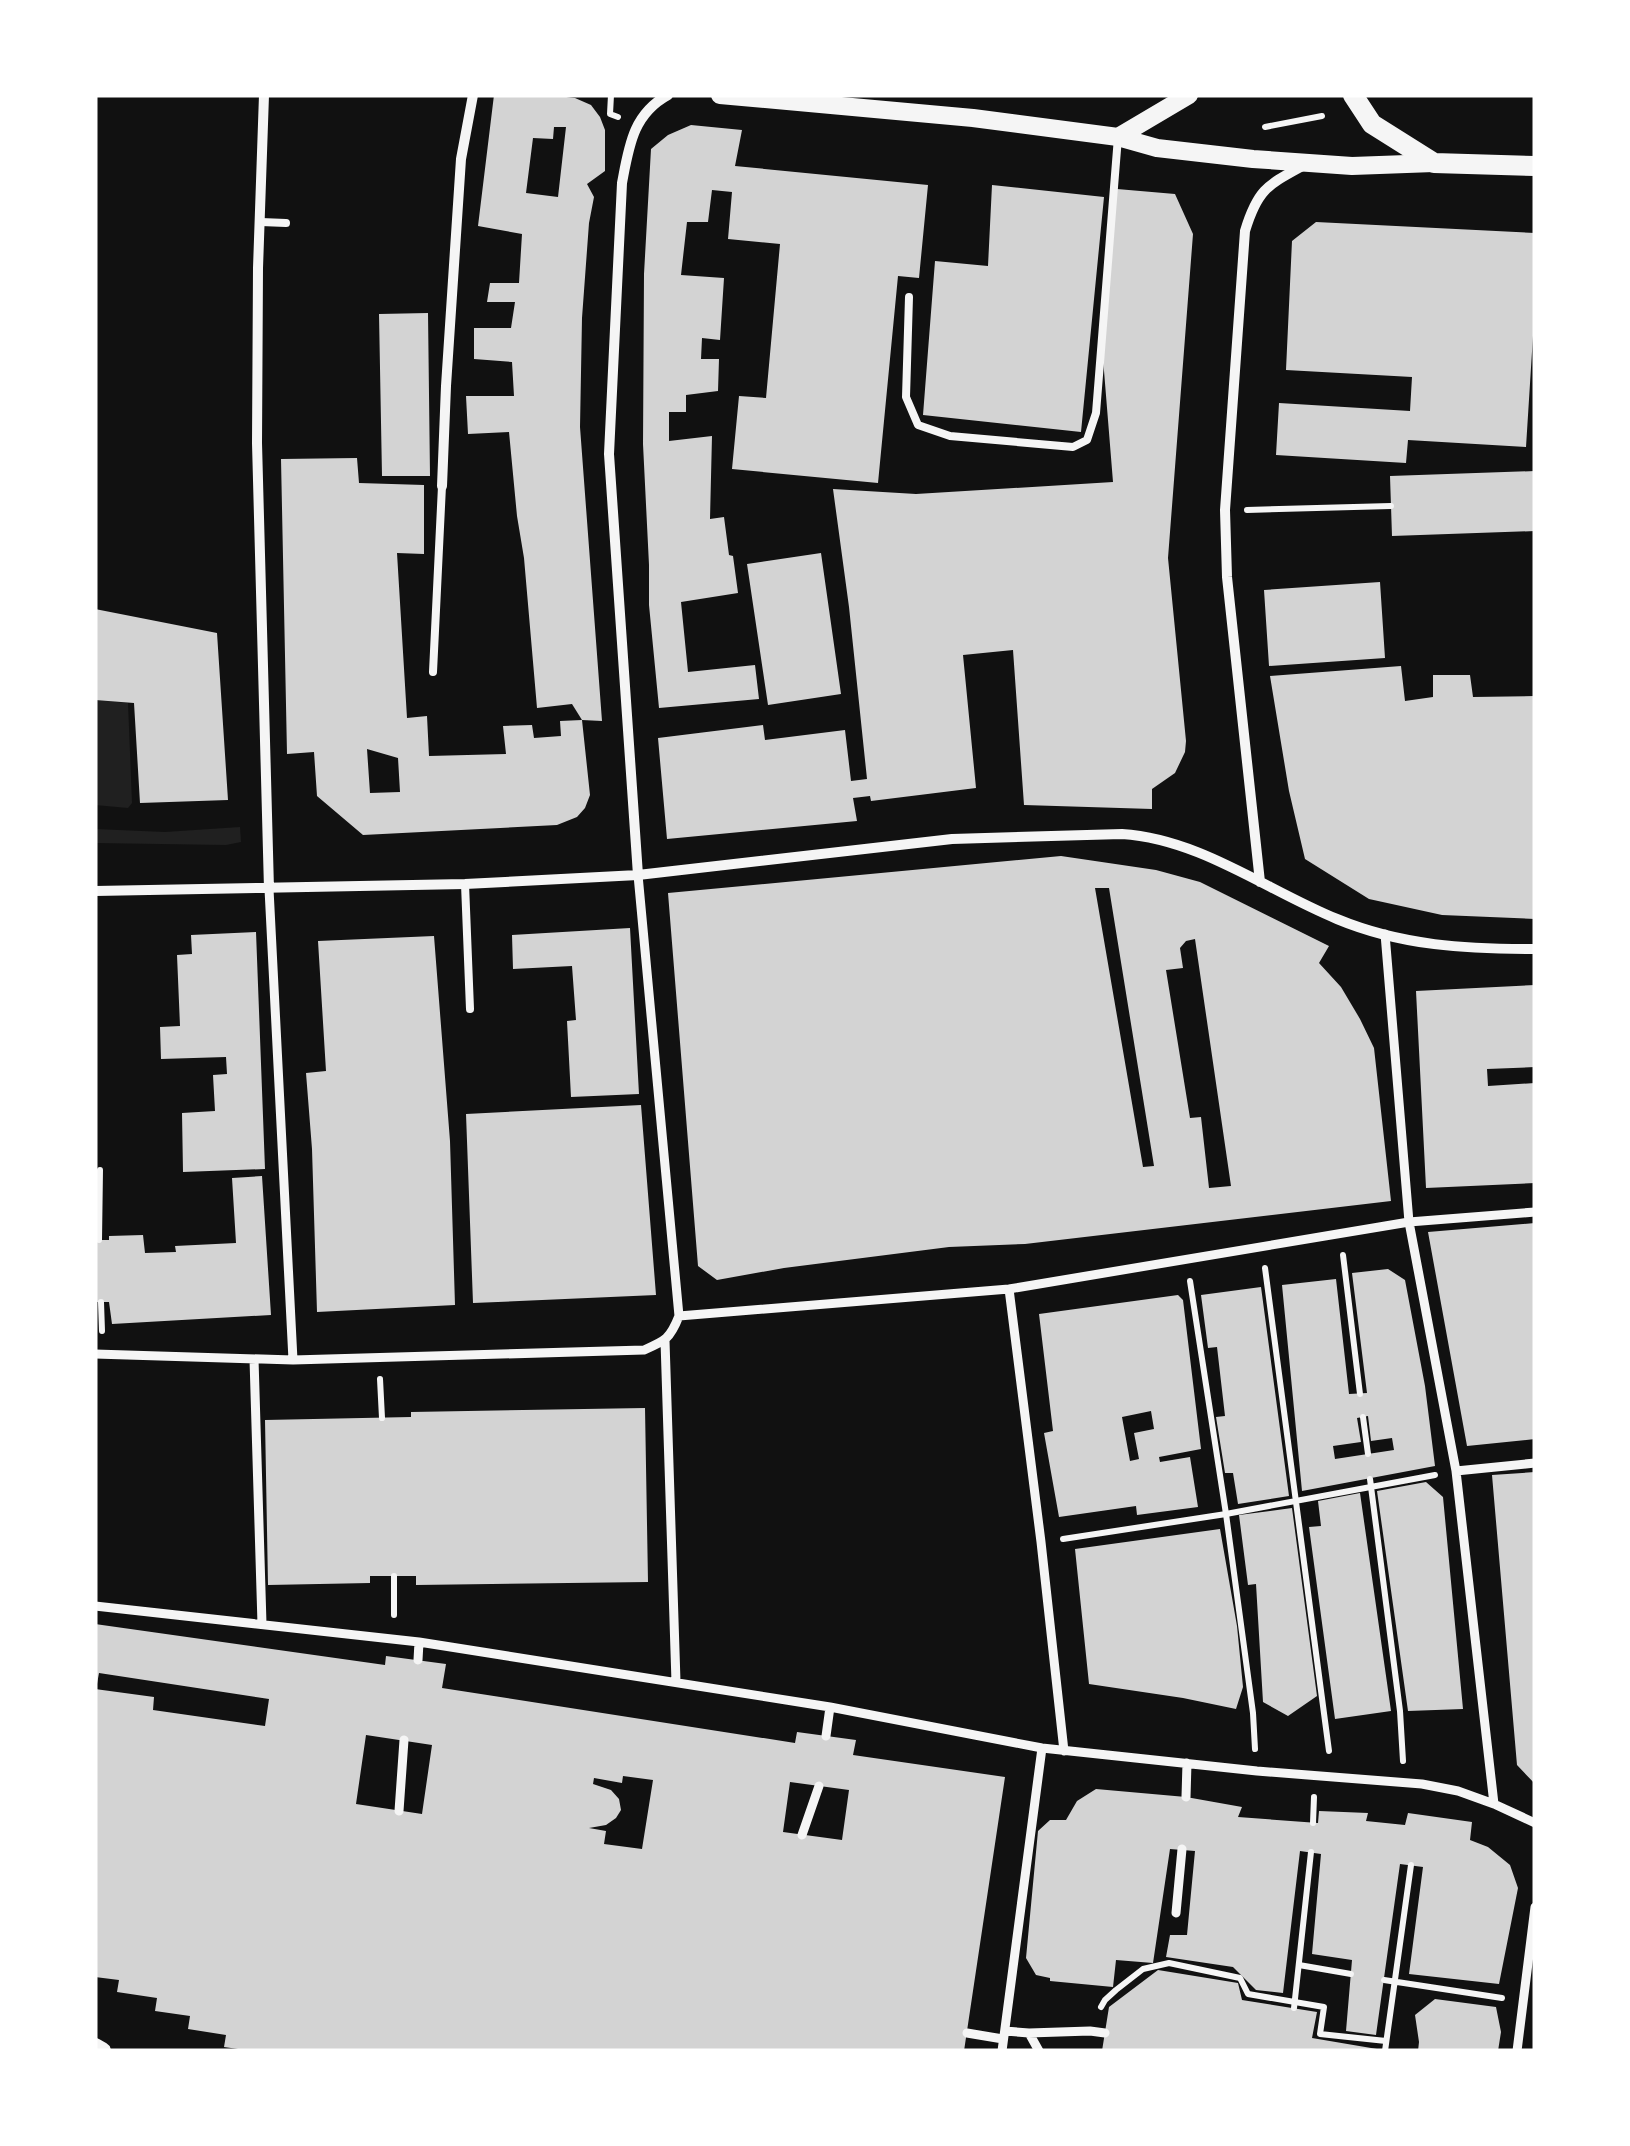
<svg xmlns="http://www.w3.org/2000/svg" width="1630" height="2146" font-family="'Work Sans',sans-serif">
<rect width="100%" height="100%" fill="#111"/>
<!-- green -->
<path fill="#202020" d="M95,700L128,703L132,803L128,808L95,805Z
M240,827L241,842L226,845L95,843V829L165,832Z"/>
<!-- building -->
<path fill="#d3d3d3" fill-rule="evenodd" d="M494,95H549L575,98L591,105L600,117L605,130V171L587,184L594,197L589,223L582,318L580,427L602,721L582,720L572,704L537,708L524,558L517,516L509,432L468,434L466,396H514L512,362L474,359V328H511L515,302H487L490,283H519L522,234L478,226ZM554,127H566L558,197L526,193L533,138L553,139Z
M691,125L742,130L735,166L928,185L919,278L898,276L878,483L732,469L739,396L766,398L780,244L728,239L732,192L712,190L708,222H687L681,275L724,278L720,340L702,338L701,359H719L718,391L686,395V412H669V441L712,436L710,519L724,517L729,555L733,556L738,593L681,602L688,672L755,665L759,699L659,708L649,605V565L643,444L644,274L651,149L668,135Z
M992,185L1104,197L1081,432L923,415L935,261L988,266Z
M1117,189L1175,194L1193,234L1168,558L1186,741L1185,752L1175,773L1152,789V809L1024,805L1013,650L963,655L976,788L871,801L870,796L853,798L857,821L667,839L658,738L763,725L765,740L845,730L851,781L867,779L849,607L833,489L916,494L1113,482L1102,346Z
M1316,222L1535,233V304L1526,447L1408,440L1406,463L1276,455L1279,403L1410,411L1412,377L1286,370L1292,241Z
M428,313L430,476H382L379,314Z
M357,458L359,483L424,485V554L397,553L407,718L427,716L429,756L506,754L503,726L532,725L534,738L561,736L560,721L582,720L590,795L585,808L577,817L557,825L363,835L317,796L314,752L287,754L281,459ZM367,749L398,758L400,792L370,793Z
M1535,471V531L1392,536L1390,476Z
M821,553L841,694L768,705L747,564Z
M1380,582L1385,658L1269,666L1264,590Z
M95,609L217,633L228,800L140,803L134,703L95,700Z
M1401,666L1405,701L1433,697V675H1470L1473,697L1535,696V919L1442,915L1369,899L1305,859L1289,791L1270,676Z
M1061,856L1156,870L1200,882L1329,946L1319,963L1341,987L1360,1019L1374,1048L1391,1201L1025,1244L949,1247L784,1268L717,1280L698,1266L668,893ZM1095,888H1109L1154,1166L1143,1167ZM1195,939L1231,1186L1209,1188L1201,1117L1190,1118L1166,970L1183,968L1180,948L1186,941Z
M630,928L639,1094L571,1097L567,1021L576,1020L572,966L513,969L512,935Z
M256,932L265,1169L183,1172L182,1113L215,1111L213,1075L227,1074L226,1057L161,1059L160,1027L180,1026L177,955L192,954L191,935Z
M434,936L450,1141L455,1305L317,1312L312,1149L306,1073L326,1071L318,941Z
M1535,985V1067L1487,1069L1488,1086L1535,1083V1183L1426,1188L1416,991Z
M641,1105L656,1295L473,1303L466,1114Z
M262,1176L271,1315L112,1324L109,1302H95V1240H109V1236L143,1235L145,1253L176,1252L175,1246L236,1243L232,1178Z
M1535,1223V1439L1467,1446L1428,1232Z
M1388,1269L1405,1280L1425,1386L1435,1466L1302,1491L1282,1285L1336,1279L1349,1394L1367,1393L1352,1273ZM1368,1416L1371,1441L1392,1438L1394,1450L1335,1459L1333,1446L1361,1442L1357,1418Z
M1261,1287L1289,1496L1238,1504L1233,1473H1225L1216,1417L1225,1416L1217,1347L1208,1348L1201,1295Z
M1178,1295L1183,1300L1201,1449L1159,1457L1160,1462L1190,1457L1198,1507L1137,1515L1136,1506L1059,1517L1044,1433L1053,1431L1039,1314ZM1151,1411L1154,1429L1134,1433L1139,1459L1130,1461L1122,1417Z
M645,1408L648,1582L416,1585V1576H370V1583L268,1585L265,1420L411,1417V1412Z
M1535,1472V1784L1517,1765L1492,1475Z
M1426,1482L1443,1497L1463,1709L1408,1711L1377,1491Z
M1360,1493L1391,1711L1335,1719L1309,1527L1321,1526L1318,1501Z
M1292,1508L1317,1696L1288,1716L1263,1702L1256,1584L1248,1585L1239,1515Z
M1220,1529L1237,1626L1243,1687L1236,1709L1183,1698L1089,1684L1075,1549Z
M95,1624L385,1665L386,1656L446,1664L442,1688L795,1743L797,1732L856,1740L853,1755L1005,1777L964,2051H252L224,2047L226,2035L188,2029L190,2016L155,2011L157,1998L117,1992L119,1980L95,1977V1689L154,1697L153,1710L265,1726L269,1699L99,1673L97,1684H95ZM366,1735L432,1745L422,1814L356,1804ZM623,1776L653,1780L642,1849L604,1844L606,1831L589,1828L606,1825L616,1818L621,1810L619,1799L611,1790L593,1784L594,1778L622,1783ZM790,1782L849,1790L842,1840L783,1832Z
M1096,1789L1186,1797L1242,1807L1238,1817L1318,1823L1319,1811L1368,1813L1366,1821L1405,1825L1408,1813L1472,1822L1470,1840L1488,1847L1510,1865L1518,1888L1499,1984L1409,1974L1423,1867L1400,1864L1376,2035L1346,2031L1352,1960L1312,1954L1321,1854L1300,1851L1283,1993L1256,1990L1233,1967L1166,1957L1170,1935H1187L1195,1851L1170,1849L1153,1963L1116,1960L1113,1987L1050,1981V1978L1036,1975L1026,1958L1038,1831L1050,1820H1066L1077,1801Z
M1158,1970L1238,1983L1242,2000L1317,2012L1312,2038L1377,2049V2051H1102L1109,2007Z
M1435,1999L1496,2007L1501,2032L1498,2051H1418L1419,2042L1415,2015Z"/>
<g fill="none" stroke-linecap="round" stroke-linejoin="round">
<!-- path -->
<path stroke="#f5f5f5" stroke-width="6" d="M611,95L610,114L618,117
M1265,127L1322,116
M1247,510L1391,506
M99,1240L100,1170
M1343,1255L1360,1394
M1265,1268L1329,1751
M1190,1281L1226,1514L1253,1713L1255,1749
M101,1302L102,1331
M380,1379L382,1418
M1363,1417L1368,1454
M1370,1479L1400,1711L1403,1761
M1063,1539L1226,1514L1435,1475
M394,1576V1615
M1313,1823L1314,1797
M1299,1965L1351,1974
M1384,1980L1502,1998
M1101,2007L1105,2000L1116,1990L1143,1969L1169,1963L1240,1978L1248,1994L1324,2007L1320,2034L1386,2041
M1294,2008L1311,1852
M1385,2051L1411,1865"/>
<!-- service -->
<path stroke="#f5f5f5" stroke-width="8" d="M261,222L286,223
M909,297L906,397L918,425L950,436L1073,447L1087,440L1096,413L1118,137
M433,672L442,486
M465,884L470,1009"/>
<!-- pedestrian -->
<path stroke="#f5f5f5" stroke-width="9" d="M269,889L293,1360
M1385,934L1409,1222L1456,1471L1494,1804
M1009,1289L1041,1542L1064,1751
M679,1316L1009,1289L1409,1222L1535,1212
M665,1341L676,1682
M95,1354L293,1360L644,1350C665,1341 670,1339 679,1316L638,875
M254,1359L262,1624
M1456,1471L1535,1463
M95,1606L419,1642L830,1707L1042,1748L1257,1771L1422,1784L1458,1791L1494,1804L1535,1823
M418,1660L419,1642
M826,1736L830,1707
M1186,1797L1187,1763
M399,1811L404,1740
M802,1835L819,1786
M1176,1913L1182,1849
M1005,2031L1029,2033L1039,2051
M967,2033L1003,2039
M1029,2033L1090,2031L1105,2033
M1002,2051L1042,1748
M1517,2051L1535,1907"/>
<!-- minor -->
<path stroke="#f5f5f5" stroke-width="10" d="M264,95L258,268L257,443L269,889
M442,486L446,386L461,159L473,95
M638,875L609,454L622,183C629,146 633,114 668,95
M1260,882L1227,577L1225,510L1245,231C1258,188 1268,185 1306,164
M95,891L465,884L638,875L952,839L1122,834C1200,839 1266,890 1337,919C1402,946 1466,949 1535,949"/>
<!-- tertiary -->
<path stroke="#f5f5f5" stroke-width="18" d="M720,95L973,118L1118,137L1157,148L1253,159L1352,166L1434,163
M1118,137L1189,95
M95,2047L102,2051"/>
<!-- secondary -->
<path stroke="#f5f5f5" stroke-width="20" d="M1353,95L1372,124L1434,163L1535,166"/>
</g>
<!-- border -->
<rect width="1630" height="2146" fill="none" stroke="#ffffff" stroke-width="195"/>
</svg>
